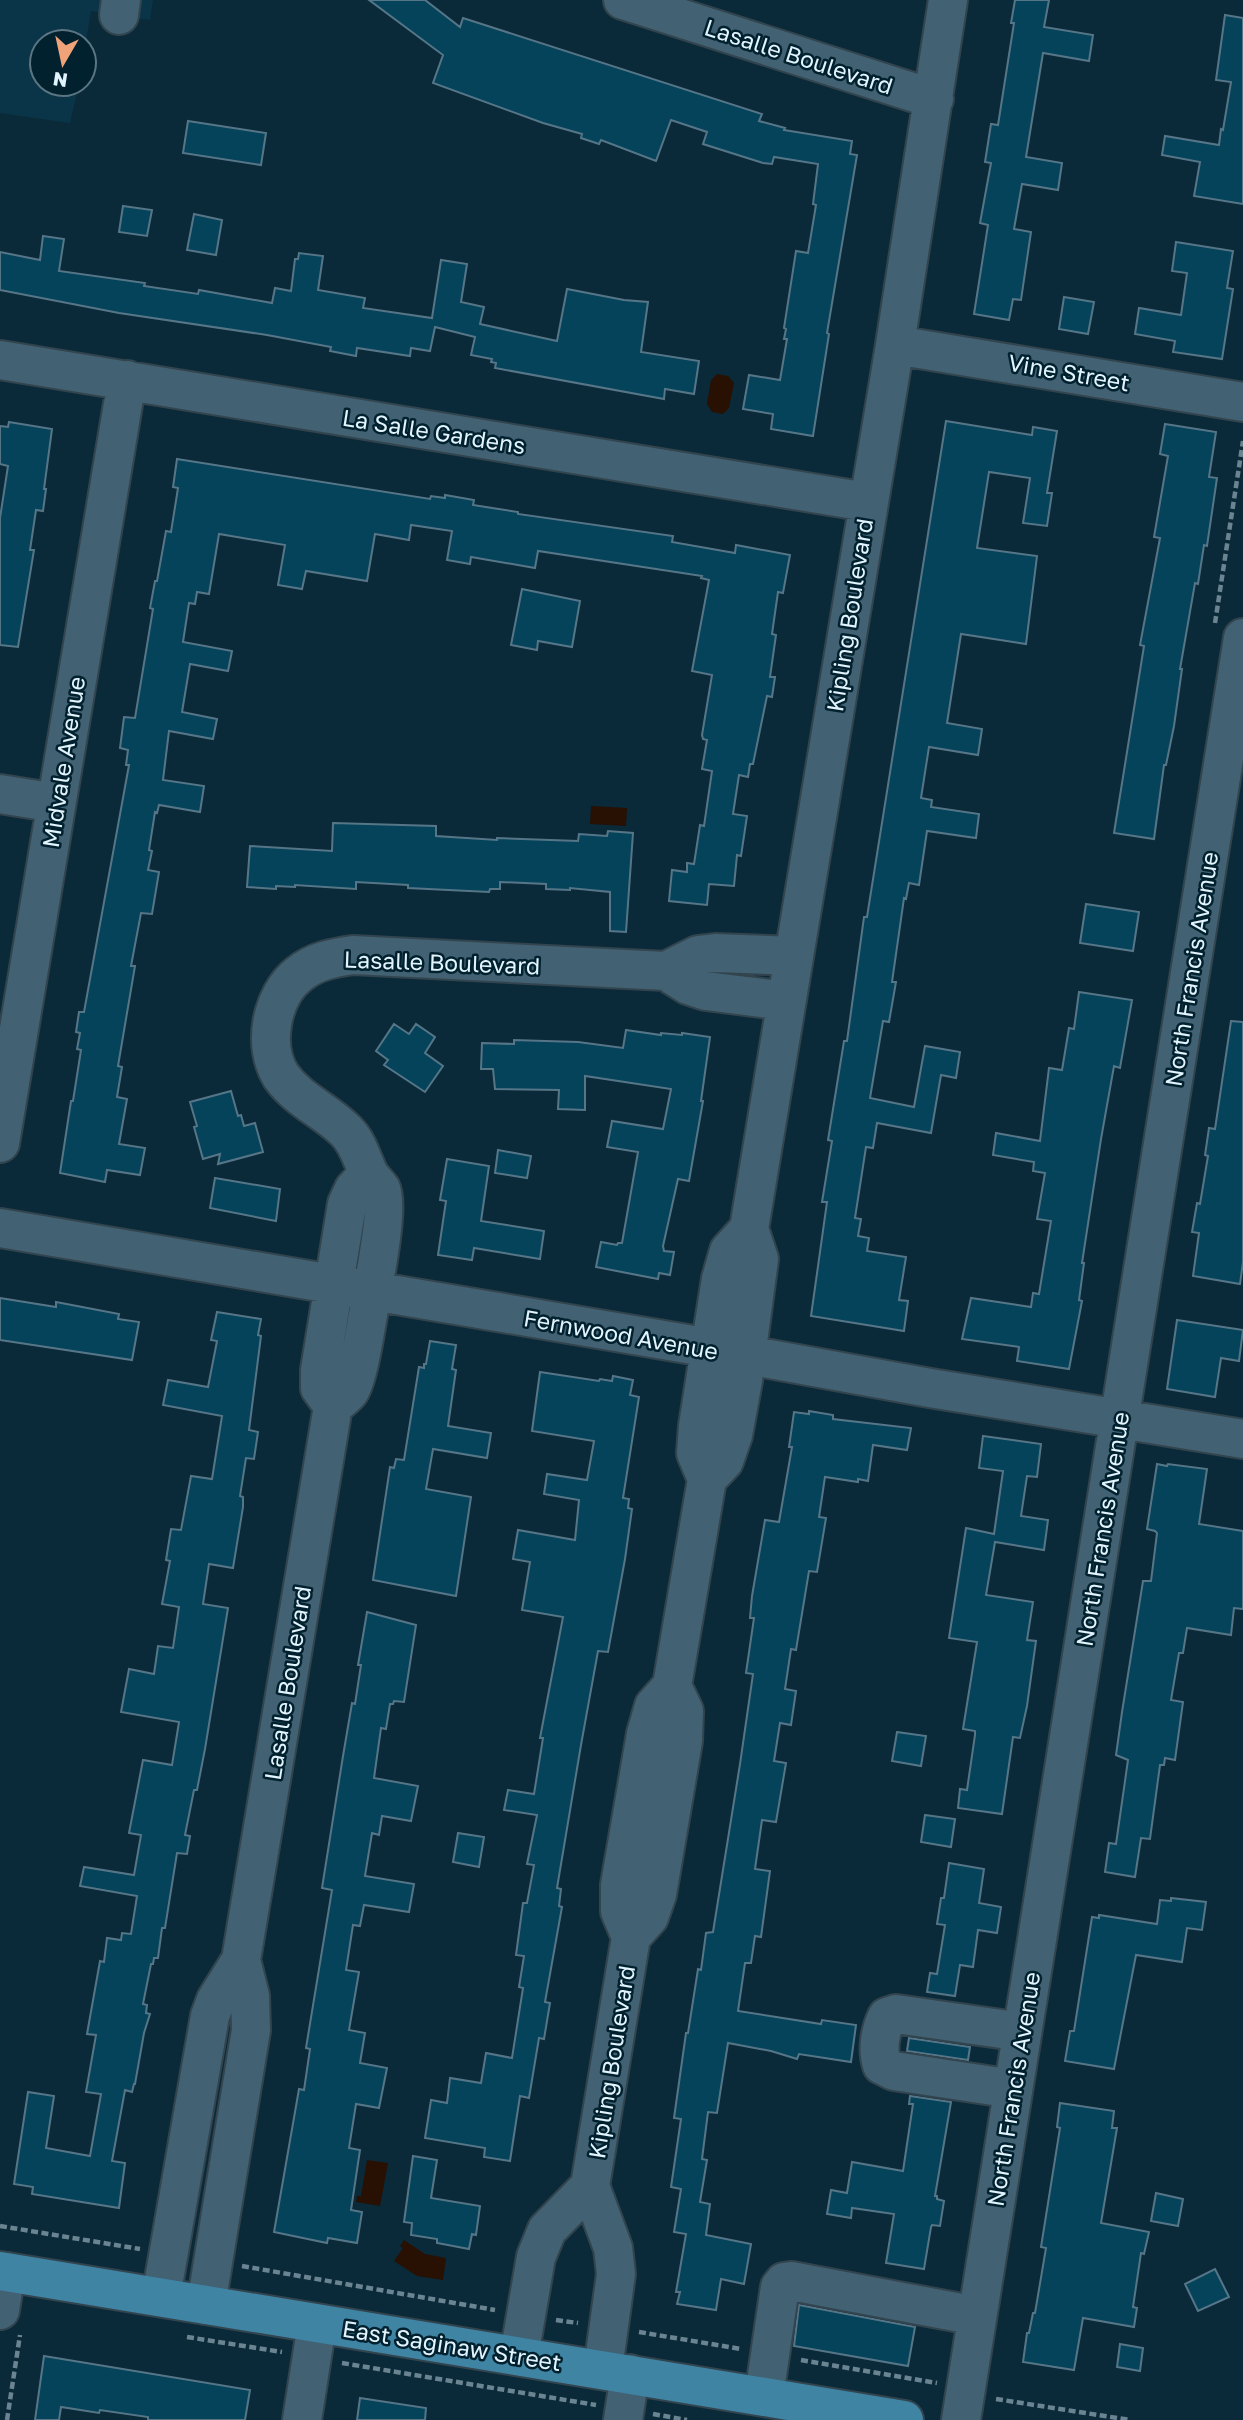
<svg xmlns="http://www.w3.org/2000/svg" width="1243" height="2420" font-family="'Golos Text',sans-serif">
<rect width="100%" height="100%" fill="#0a2a39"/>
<!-- built -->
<path fill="#0a3548" d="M0,0H153L150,20L91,11L84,53V42H42V84H79L70,123L0,113Z"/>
<!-- water -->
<path fill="#281003" d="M717,374L728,376L734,383L729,408L723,414L712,412L707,404L711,380Z
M591,806L627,808L626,826L590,824Z
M367,2160L388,2163L380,2206L356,2202L357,2196H361Z
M404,2240L425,2254L446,2258L443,2280L417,2276L394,2261L403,2248L400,2246Z"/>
<!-- building -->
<path fill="#05435b" stroke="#567688" stroke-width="2" d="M369,0H425L460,27L463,18L762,114L759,121L785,128L784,130L852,141L850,154L857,155L827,333L829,334L813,436L771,429L773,414L743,409L749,375L780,380L787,339H784L786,329L784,328L796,251L808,253L816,205L813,204L818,164L774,157L772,164L763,163L703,144L707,132L671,120L656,161L601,140L599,144L581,138L582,134L543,123L433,83L443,55Z
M1015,0H1049L1044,27L1093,35L1089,61L1043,53L1026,157L1062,163L1058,190L1022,184L1014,229L1031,232L1021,300L1013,299L1009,320L974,314L988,225L980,223L991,163L985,162L991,124L998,125L1014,23H1011Z
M1225,15L1243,18V204L1194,196L1200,162L1162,155L1165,136L1219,145L1221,129L1223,130L1231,82L1216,80Z
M188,121L266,133L261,165L183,153Z
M123,206L152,210L147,236L119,232Z
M194,214L222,220L216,255L187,250Z
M43,236L64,239L59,271L145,283L144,286L198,294L199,290L272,303L275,288L291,291L295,259H298L299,253L323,256L318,290L365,298L363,308L432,318L441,260L467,264L461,302L484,307L480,324L557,341L567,289L624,300L648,302L641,352L699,361L694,394L665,389L664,399L495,368L496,363L491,362L492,359L471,355L475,337L435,327L430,351L411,348L410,356L357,348L356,356L330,351L331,347L267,335L119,313L0,290V252L40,260Z
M1176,242L1233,251L1227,288L1233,289L1222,359L1173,352L1175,341L1135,334L1139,308L1181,315L1187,273L1172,271Z
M1064,297L1094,302L1088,334L1059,329Z
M946,421L1032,435L1033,427L1057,431L1047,493H1052L1047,526L1023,523L1030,478L989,472L977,548L1037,556L1026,644L961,634L947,723L982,729L978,755L929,747L921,798L932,800L931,807L979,814L976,838L927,831L919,885L909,883L906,899L904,898L892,982H896L889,1022L883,1021L870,1098L914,1107L925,1046L960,1052L956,1078L941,1075L931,1133L877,1123L873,1148L866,1147L855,1218L861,1219L858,1236L869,1238L867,1251L906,1257L899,1300L908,1301L904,1331L811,1316L827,1202H822L832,1141L828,1140L844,1041H847L864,917H867Z
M9,422L52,429L44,489H46L43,511L36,510L30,550H34L18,647L0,645V518L8,466L0,464V426L8,427Z
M1165,424L1216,432L1209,477L1217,478L1207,546L1204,545L1198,584L1195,583L1180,669H1182L1174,726L1166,765H1164L1154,839L1114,833L1144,646L1140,645L1160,538L1154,537L1168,456L1160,454Z
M177,459L430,499L431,496L445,498V495L474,500L473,505L518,512V514L673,536L672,542L735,553L736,545L790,555L783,593L778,592L772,634L776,635L770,677H775L772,697L767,696L753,764H750L748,777L739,775L733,814L747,816L741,856L737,855L734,886L709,884L707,905L669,901L672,870L687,872V863L694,864L700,825L704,826L712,771L702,769L707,740L703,739L702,735L712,675L692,671L709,580L701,578L702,576L538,551L535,568L471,557L470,564L447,560L452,531L411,525L409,540L375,534L367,581L306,571L302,589L278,585L285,545L219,534L209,594L197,592L195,604L189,603L183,642L232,651L228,671L190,664L182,712L217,719L213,739L169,731L163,780L204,786L200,812L159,805L157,813L155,812L149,850L152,851L148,870L159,872L152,914L141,913L131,966H135L118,1066L122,1067L117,1097L127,1099L119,1144L145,1148L140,1175L107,1170L105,1182L60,1173L71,1101H73L81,1050L77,1049L80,1033L76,1032L79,1012H84L129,765H126L128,750L120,748L124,717L135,718L153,609L150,608L155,581H157L166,531L171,532L178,488L173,487Z
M522,589L580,601L572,647L538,641L537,650L511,645Z
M333,823L436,826V836L497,840V838L578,841L579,834L607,836L608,831L633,833L626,932L610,931V892L570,888V890L546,889V884L500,882V889H490L489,892L408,888V885L356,882V889L295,885V887L276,886V889L247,887L250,846L332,851Z
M1086,904L1139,912L1133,951L1080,943Z
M1079,992L1132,1000L1120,1068L1114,1066L1101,1139L1082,1263H1084L1079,1300L1082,1301L1069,1369L1017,1361L1019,1347L962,1339L971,1298L1031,1307L1033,1293L1039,1294L1051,1221L1037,1219L1045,1173L1033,1171L1034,1162L993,1155L996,1133L1040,1141L1049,1068L1062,1070L1069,1028L1074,1029Z
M1231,1021L1243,1022V1262L1240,1284L1193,1276L1199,1233L1192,1232L1197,1203L1200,1204L1208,1156L1205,1155L1209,1128L1215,1129Z
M394,1024L409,1034L416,1024L435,1037L425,1053L443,1066L425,1092L384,1065L388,1060L376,1051Z
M626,1030L661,1035V1033L682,1035V1033L710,1037L701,1101H703L689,1181L678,1179L663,1246L664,1251L674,1252L670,1275L659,1273L658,1279L596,1267L601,1242L617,1245L618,1243H622L638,1152L607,1147L612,1121L663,1129L671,1089L585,1076V1110L558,1109L559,1090L495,1089L493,1069H481L482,1043L514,1044V1040L578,1042L623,1048Z
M231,1091L238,1116L241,1115L244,1126L255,1123L263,1152L218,1164L220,1154L203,1159L194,1127L197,1126L190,1102Z
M498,1150L531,1156L527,1178L495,1173Z
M447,1159L489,1166L481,1221L544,1231L540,1259L474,1248L472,1260L438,1255L446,1201L440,1200Z
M215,1178L280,1189L276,1221L210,1208Z
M0,1298L56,1307V1302L119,1314L118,1319L139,1322L132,1360L0,1340Z
M217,1312L261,1319L258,1335L261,1336L249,1430L258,1432L254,1459L246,1458L240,1496L243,1497V1507L233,1568L209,1564L203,1604L228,1608L205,1749L197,1790H194L185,1835L190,1836L187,1854L177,1853L165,1928H162L158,1958H154L153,1964H151L143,2004L147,2005L146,2013L150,2014L144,2033L135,2084H134L132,2092L125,2090L112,2161L125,2163L119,2208L32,2194L33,2187L14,2184L28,2092L54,2096L46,2148L90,2156L101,2094L86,2092L96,2035L87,2034L100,1961L104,1962L107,1938L121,1940L122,1933L131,1934L137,1896L80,1886L84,1867L134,1875L141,1835L129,1833L143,1760L172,1765L179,1722L121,1712L129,1669L154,1674L158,1646L173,1648L179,1607L162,1604L170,1561L166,1560L171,1529L181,1530L191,1476L212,1479L222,1416L163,1405L168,1380L208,1387L217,1341L211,1340Z
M1177,1320L1243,1330L1239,1361L1221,1358L1215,1397L1167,1389Z
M430,1341L456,1345L452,1369L456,1370L448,1426L491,1433L487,1458L433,1449L426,1489L471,1497L456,1596L373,1580L390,1467L394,1468L396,1459L404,1460L419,1367L424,1368V1364H426Z
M540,1372L599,1381L600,1379L612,1381L613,1376L633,1380L630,1395L639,1397L623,1498L629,1499L628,1508L632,1509L625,1559L608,1652L598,1651L581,1745L557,1888L561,1889L559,1906L562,1907L545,2002L550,2003L544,2039L539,2038L529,2098L520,2096L510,2161L484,2157L485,2148L425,2138L431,2100L447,2103L450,2078L481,2083L486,2053L512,2058L523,1988L519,1987L524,1956L516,1955L523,1903H527L534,1865L527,1864L537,1815L504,1810L508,1790L534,1794L543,1738H540L563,1617L522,1610L530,1562L513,1559L518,1530L575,1540L579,1500L544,1494L547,1474L587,1480L594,1441L532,1431Z
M809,1411L833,1415V1419L911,1428L907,1450L873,1445L868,1481L858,1479V1482L825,1477L819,1517L826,1518L817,1572L809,1571L796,1650L791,1649L785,1689L796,1691L791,1725L780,1723L774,1761L786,1763L776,1822L762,1820L755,1869L770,1871L761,1937L755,1936L751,1963H745L738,2011L821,2024L822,2020L856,2025L851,2062L799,2054L797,2059L771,2051L728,2043L717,2113L708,2112L702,2159L707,2160L700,2202L710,2204L706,2235L751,2244L744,2284L721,2279L716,2310L677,2304L680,2292H676L686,2234L674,2232L681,2189L671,2187L681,2119L674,2118L686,2033H688L698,1969L701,1970L706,1933L713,1932L740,1764L753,1674L746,1673L754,1618H750L752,1596L765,1520L779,1522L792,1447H789L794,1412L809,1414Z
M983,1436L1041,1444L1037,1477L1027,1476L1021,1516L1048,1520L1044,1550L995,1542L986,1595L1033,1602L1027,1640L1036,1641L1027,1706L1020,1738L1013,1737L1002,1814L958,1808L960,1789L967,1790L975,1735V1731L963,1729L977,1642L949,1638L966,1528L994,1534L1003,1471L979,1468Z
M1157,1464L1167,1466L1168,1464L1207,1469L1199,1524L1243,1531V1609L1234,1608L1231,1635L1187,1628L1183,1653H1179L1171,1700L1183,1702L1175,1760L1165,1758L1164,1765H1160L1150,1839L1141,1838L1135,1877L1105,1872L1109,1843L1116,1844L1128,1760L1116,1755L1122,1712L1143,1581H1151L1157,1533L1155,1531L1147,1529Z
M367,1612L416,1625L404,1702L394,1701L393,1704H390L386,1729L381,1728L374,1778L418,1786L411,1821L382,1816L379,1835L372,1833L365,1876L414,1884L409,1912L364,1905L360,1926L353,1925L346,1970L359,1972L349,2030L365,2033L360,2063L387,2068L379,2108L356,2104L349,2148L360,2150L351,2210L362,2212L357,2243L328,2238L327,2243L274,2232L299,2089L304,2090L310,2049L306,2048L332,1890L322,1888L343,1756L352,1703L355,1704L361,1665H358Z
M897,1732L926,1736L921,1766L892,1761Z
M925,1815L955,1819L951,1847L921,1842Z
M458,1833L484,1837L479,1867L453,1862Z
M949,1863L984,1869L979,1903L1001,1907L997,1933L978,1930L973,1967L960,1965L955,1996L927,1992L930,1973L937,1974L945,1925L937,1924L941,1898H944Z
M1171,1898L1206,1902L1202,1930L1187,1928L1182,1962L1136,1955L1114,2069L1065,2061L1070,2031H1074L1092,1917L1099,1918V1915L1157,1924L1160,1900L1171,1901Z
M909,2038L970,2047L968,2060L907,2051Z
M910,2096L951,2102L935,2196H937V2199L944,2201L940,2226L932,2225L931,2227L924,2269L886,2263L894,2214L852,2208L851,2218L827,2214L831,2190L847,2193L852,2162L903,2171L913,2104H909Z
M1060,2103L1114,2111L1112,2128H1117L1101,2223L1149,2232L1144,2254L1141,2253L1133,2307L1137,2308L1134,2327L1083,2318L1074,2370L1023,2362L1027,2333H1029L1033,2313H1035L1046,2248L1041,2247L1060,2128L1057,2127Z
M413,2156L437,2160L431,2198L480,2206L476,2235L472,2234L469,2249L437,2243V2239L411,2235L412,2223L404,2222Z
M1156,2193L1183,2199L1178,2226L1151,2221Z
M1215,2269L1229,2297L1198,2311L1185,2284Z
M799,2305L915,2327L908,2366L794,2346Z
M1120,2344L1143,2348L1140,2371L1117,2367Z
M44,2356L250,2390L245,2420H148V2417L100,2410L99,2413L61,2407L59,2420H35Z
M360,2398L426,2408L425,2420H357Z"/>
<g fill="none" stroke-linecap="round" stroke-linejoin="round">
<defs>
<path id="minor" d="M623,0L934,99
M119,15L121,0
M895,345L1243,402
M0,360L867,502
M0,794L56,803
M666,971L688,985L706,991L786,1001
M0,1143L127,380
M0,1228L687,1344L930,1388L1243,1439
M333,1406L320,1388V1370L347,1204L354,1189L368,1174
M707,1479L724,1461L733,1435L743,1380L759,1259L749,1229L895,345L948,0
M631,1937L620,1911V1885L646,1734L654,1706L672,1686L707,1479L696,1453L698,1426L721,1279L729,1251L749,1229
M1013,2089L894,2071L882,2065C877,2050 880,2031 887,2017L896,2014L1022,2032
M161,2297L210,2016L216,2000L241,1960L333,1406C338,1402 345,1397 349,1392C358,1380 365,1331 368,1315C372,1292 390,1206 381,1189C377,1183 371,1179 368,1172C361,1157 358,1143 346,1131C326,1111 298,1100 281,1076C262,1046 271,996 299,974C315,961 333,958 353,955L666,971L698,955L715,953L794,956
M206,2305L251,2030L250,1996L241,1960
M0,2310L6,2272
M519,2356L536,2257L547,2230L590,2186
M603,2369L616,2274L613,2248L590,2186L631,1937L649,1917L657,1894L683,1741L684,1711L672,1686
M764,2396L780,2287L784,2282L791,2281L977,2316
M302,2420L317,2324
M623,2420L630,2374
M961,2420L1243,638"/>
<path id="major" d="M0,2271L904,2420"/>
</defs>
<!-- minor casing -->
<use href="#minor" stroke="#32444e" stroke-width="42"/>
<!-- major casing -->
<use href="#major" stroke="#32444e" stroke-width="42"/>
<!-- path -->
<path stroke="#6b8491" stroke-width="4.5" stroke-dasharray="7 3.5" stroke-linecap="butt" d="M1215,623L1243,441
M0,2226L140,2249
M242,2266L495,2310
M556,2320L578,2323
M639,2332L741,2349
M187,2337L282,2352
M801,2360L937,2383
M342,2363L596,2405
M996,2399L1130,2420
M653,2414L687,2420
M7,2420L20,2335"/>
<!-- minor -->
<use href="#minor" stroke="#426172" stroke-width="38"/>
<!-- major -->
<use href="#major" stroke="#4084a4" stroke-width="38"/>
</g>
<g text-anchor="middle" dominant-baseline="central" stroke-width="5" stroke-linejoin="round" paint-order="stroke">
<!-- street labels -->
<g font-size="23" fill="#e2f4fe" stroke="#01212f">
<text transform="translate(799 56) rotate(18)">Lasalle Boulevard</text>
<text transform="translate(1069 372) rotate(10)">Vine Street</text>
<text transform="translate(434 431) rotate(9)">La Salle Gardens</text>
<text transform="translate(849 615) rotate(-81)">Kipling Boulevard</text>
<text transform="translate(63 762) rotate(-81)">Midvale Avenue</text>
<text transform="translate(442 962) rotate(2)">Lasalle Boulevard</text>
<text transform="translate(1191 969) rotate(-81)">North Francis Avenue</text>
<text transform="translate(621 1334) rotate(10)">Fernwood Avenue</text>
<text transform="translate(1102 1529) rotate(-81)">North Francis Avenue</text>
<text transform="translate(287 1683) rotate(-81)">Lasalle Boulevard</text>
<text transform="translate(611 2062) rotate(-81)">Kipling Boulevard</text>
<text transform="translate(1013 2089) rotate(-81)">North Francis Avenue</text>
<text transform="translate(452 2345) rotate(9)">East Saginaw Street</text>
</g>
</g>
<!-- north arrow -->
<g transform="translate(63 63) rotate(189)"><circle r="33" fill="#01212f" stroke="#5b7582" stroke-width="2"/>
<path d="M0-5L12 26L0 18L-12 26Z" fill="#f0a378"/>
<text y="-10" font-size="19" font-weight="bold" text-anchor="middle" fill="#e2f4fe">N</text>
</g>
</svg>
